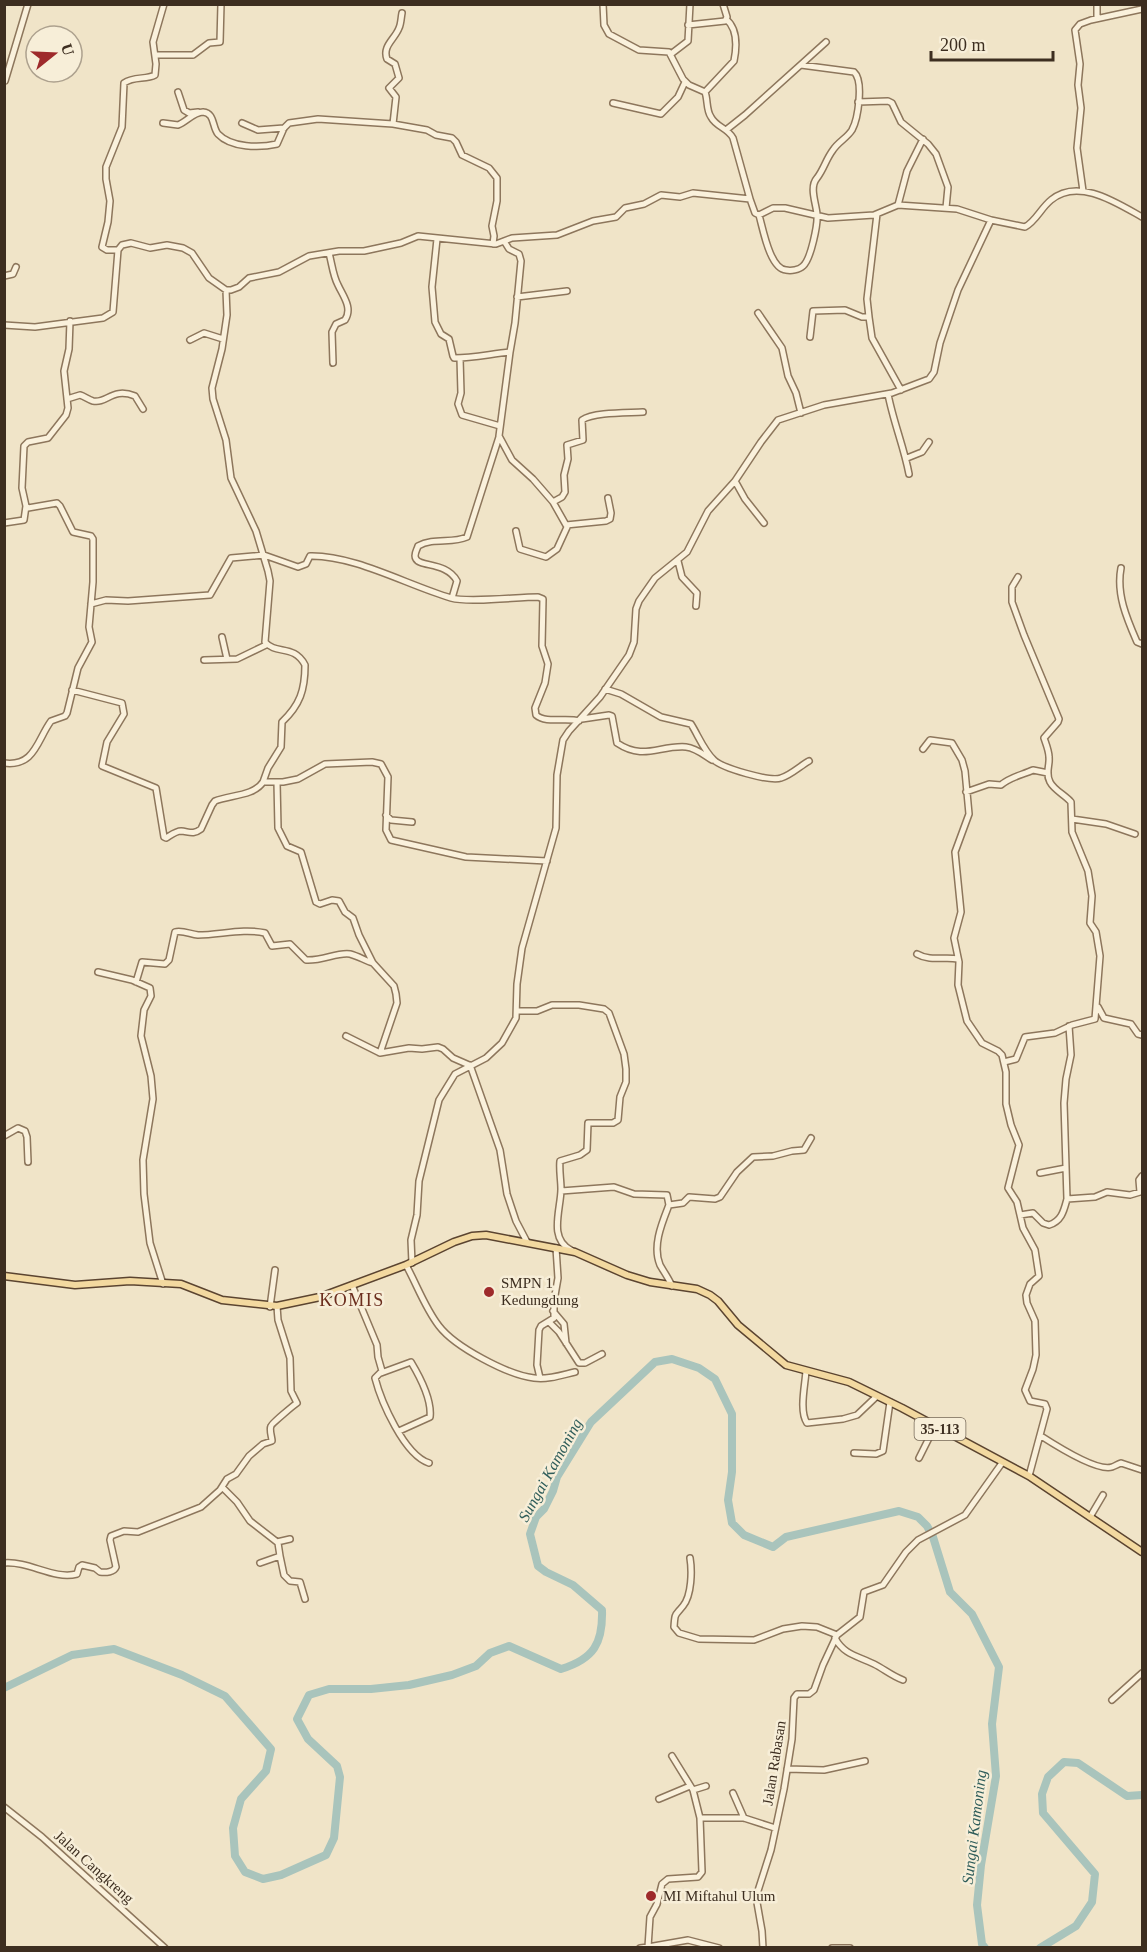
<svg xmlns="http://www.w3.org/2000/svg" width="1147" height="1952" font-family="'Times New Roman',serif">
<rect width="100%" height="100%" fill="#f0e4c8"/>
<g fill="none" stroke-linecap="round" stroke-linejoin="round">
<!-- river -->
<path stroke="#a9c4bc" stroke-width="8" d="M4,1688L72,1655L114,1649L182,1675L225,1696L271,1749L266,1771L241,1799L233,1828L235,1856L245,1872L263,1879L281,1875L326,1855L334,1838L340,1777L337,1766L308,1739L297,1719L309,1695L329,1689H371L409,1685L452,1675L476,1666L490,1653L509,1646L561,1669C594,1659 603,1643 602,1610L573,1585L546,1572L538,1566L530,1534L536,1517L544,1509L553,1491L557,1477L591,1422L655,1362L672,1359L699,1368L715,1379L732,1414V1472L728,1500L732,1523L744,1535L773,1547L786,1537L899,1511L918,1517L927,1526L933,1537L950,1592L972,1614L999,1667L992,1724L996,1776L981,1865L977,1905L982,1944L985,1948
M1040,1948L1076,1926L1092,1902L1095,1874L1043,1813L1042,1794L1048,1777L1064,1762L1078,1763L1127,1796L1142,1795"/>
<defs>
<path id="minor" d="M603,4L604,25L609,34L639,50L669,52L683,79L689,85L705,92C708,100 706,110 711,117C716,127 728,128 733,138L750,199
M1097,4V18
M688,25L725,21L727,17L723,4
M671,54L688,41L690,4
M156,55H193L209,43L220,42L221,4
M5,81L28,4
M178,92L184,110L189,113L198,112
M705,92L734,61C737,46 738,29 726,19
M858,102L888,101L892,103L901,122L928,144L936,154L948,187L946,208
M613,103L661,114L678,97L685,82
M163,123L178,125C186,122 194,112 203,112C215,113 212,127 218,134C231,148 260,148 277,144L284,128L289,123L318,119L393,124L427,130L436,135L452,138L456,142L462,155L489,168L497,178V201L492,226L494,236L493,244
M242,123L258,130L284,128
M393,124L396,97L389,88L399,78L395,64L387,59C382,46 395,39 399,28C401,24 401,18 402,13
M726,130L745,115L826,42
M1083,191L1077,148L1081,108L1078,85L1080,64L1075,30L1080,24L1091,20L1142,9
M898,205L907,171L923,139
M759,215C763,229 770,269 786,270C791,271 799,270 803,266C811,259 818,224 817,214C816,203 809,187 817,178C824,169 826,159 833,150C838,142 847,138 852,130C858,119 864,81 854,72L801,65
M437,239L432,287L435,322L441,334L449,339L453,356L454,358C473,358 490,354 510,352
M504,241L509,249L519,254L521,261L515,323L510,352L499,436L512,460L533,479L553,502L566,525L606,521L610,519L611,513L608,498
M118,250H107L102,247L108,222L110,201L106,179V167L122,127L124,83C134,76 146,80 155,75L156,64L153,42L164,4
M329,253C332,264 333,276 338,285C343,296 353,308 345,320L336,324L332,332L333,363
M4,276L13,274L16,267
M226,290L227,315L222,349L212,388L213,399L226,440L231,478L256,531L268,571L270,581L265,642C276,655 294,644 305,665C305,690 300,705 282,722L281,747L268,768L263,782
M517,297L567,291
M758,313L782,348L788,376L796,393L801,413
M869,317L867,299L877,214
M4,325L35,327L103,318L113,312L118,250L122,245L131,243L150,248L167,245L183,248L192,253L209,278L226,290H231L239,287L249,278L279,272L309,256L339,251H364L401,243L418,236L496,244L512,238L557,235L593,221L616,217L625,208L644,204L661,195L680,197L693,193L750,199L755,213L759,215L773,208H785L828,218L874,215L898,205L957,209L991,220
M810,337L813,311L845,310L862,317H869L872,338L901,390
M190,340L204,333L223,339
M460,358L461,393L458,404L462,415L500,426
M888,394C893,421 904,447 909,474
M67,399L80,395C84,396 89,400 93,401C107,404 112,387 135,396L143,409
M907,458L922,452L929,442
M735,481L745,499L764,523
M553,502L562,497L565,492L564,475L568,459L567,445L583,440L582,420C594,412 627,413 643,412
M4,523L24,520L26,506
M516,531L520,549L546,557L557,549L568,525
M678,561L682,577L697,593L696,606
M1121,568C1116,594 1127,619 1137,642L1142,644
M452,598L457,581C447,562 420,567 416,559C413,555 417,550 418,546C434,537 452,544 467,537L499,437
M91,604L106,600L128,601L210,595L231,558L264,555L298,567L306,564L310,556C354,555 407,585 451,598C469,603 517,597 538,597L543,599L542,646L548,664L545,683L535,708L536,715C546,724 566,717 579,721
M222,637L227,659
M204,660L237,659L266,645
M605,689L621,694L661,717L691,724C698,735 704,751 714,760C722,768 770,782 781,778C791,775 800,766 809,761
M72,690L122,703L124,714L107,742L102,766L156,788L164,837L166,838C171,835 176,831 181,831C190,832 193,835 201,829L212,805L215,801C230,795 254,796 263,782H283L298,779L325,764L372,762L381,764L388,777L386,830L391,840L466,857L547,861
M582,719L609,715L612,716L617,743C644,761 659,745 686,747C696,748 704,755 712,760
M923,749L930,740L952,743L962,760L965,771L969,814L955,852L961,912L954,938L959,962L958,985L967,1021L982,1043L998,1051L1002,1055L1006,1072V1104L1011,1125L1019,1145L1008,1188L1017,1202L1023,1228L1035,1250L1039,1276L1030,1284L1026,1295L1027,1303L1035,1321L1036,1355L1033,1369L1025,1390L1030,1401L1045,1404L1047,1409L1029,1476
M4,763C35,767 37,740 51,721L65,716L67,713L78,668L92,642L89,627L93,582V539L91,536L73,532L60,506L57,503L28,508L26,506L22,488L24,446L28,442L48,438L66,415L68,408L64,371L69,349L70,321
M277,782L278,828L287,846L301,852L316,902L320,904L332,900L339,901L345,912L353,918L359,935L373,963L394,986L396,994L397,1003L380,1053
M966,792L989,784L1001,785C1010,777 1022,775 1033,770L1048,773
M386,815L391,820L412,822
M1072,819L1106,824L1135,834
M917,954C931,962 944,956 958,959
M98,972L132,980L150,988L151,996L144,1010L141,1036L151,1076L153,1099L143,1160L144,1194L150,1243L163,1284
M136,982L142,962L165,964L169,960L175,932C182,930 190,934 198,935C220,935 243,928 265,933L272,946L290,944L306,960C323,961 337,952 350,954C358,956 366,961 373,963
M1098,1007L1104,1018L1131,1024L1138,1034L1142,1035
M518,1011H537L552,1005H579L604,1009L609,1013L624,1054L626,1069V1082L620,1097L618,1120L613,1123H588L587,1150L580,1155L560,1161C559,1170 561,1180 561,1189C561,1209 548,1239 571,1250
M346,1036L380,1053L409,1048L422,1049L438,1047L443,1049L453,1058L469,1065
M1004,1062L1016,1059L1025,1037L1055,1033L1072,1025L1095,1019L1100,956L1096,932L1090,923L1092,896L1088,871L1072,832L1071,802C1065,795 1054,790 1050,782C1045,773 1050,766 1049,757C1049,751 1046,744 1044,738L1058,722L1059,719L1024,635L1012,602V587L1018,577
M470,1065L500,1150L507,1194L516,1221L527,1242
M4,1136L18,1128L25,1131L27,1137L28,1162
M1040,1173L1066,1168
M561,1191L614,1187L634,1194L667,1195L669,1205
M1067,1199L1095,1197L1107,1192L1130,1195L1140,1192L1139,1180L1142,1176
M1020,1215L1033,1213L1043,1223L1049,1225C1062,1221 1064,1210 1067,1199L1064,1103L1066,1079L1071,1055L1069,1026
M412,1263L411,1240L417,1215L419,1181L439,1100L455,1074L486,1058L502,1043L516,1018L517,984L522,948L556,828L557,775L563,740L569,731L600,697L629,655L634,642L636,609L639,601L655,578L687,552L708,511L735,481L761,442L778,420L824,405L892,393L929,379L934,372L940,343L958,290L991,220L1025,227C1036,221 1041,208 1051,200C1078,177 1117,203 1142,217
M406,1265C417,1285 425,1308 439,1326C455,1347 508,1375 534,1378C548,1380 562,1375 575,1372
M352,1285L377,1345L378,1357L382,1371L375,1378C381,1401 404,1455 429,1463
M672,1286C669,1279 664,1272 660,1265C652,1246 662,1223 669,1205L683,1203L689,1197L715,1199L720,1197L737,1172L753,1157L773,1156L792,1151L804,1150L811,1138
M270,1307L275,1270
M553,1311L564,1324L566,1343
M549,1322L559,1332L579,1363H585L602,1354
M806,1371C805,1386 799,1411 807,1423L843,1419L857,1415L877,1396
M381,1373L411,1362C420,1377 432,1400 430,1417L399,1431
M540,1378L537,1365L539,1330L541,1326L554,1318V1301L558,1278L556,1248
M1041,1436C1055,1445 1097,1472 1112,1467C1115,1466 1118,1464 1121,1463L1142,1470
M854,1453L876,1454L883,1451L890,1402
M919,1458L935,1426
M222,1487L237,1502L250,1521L277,1542L290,1539
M1090,1517L1103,1495
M280,1556L284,1575L290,1581L300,1582L305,1599
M690,1558C692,1570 692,1595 683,1606C675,1616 675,1612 674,1627L679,1633L699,1639L754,1640L783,1629L802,1626L817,1627L837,1635
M4,1563C30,1561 53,1580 77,1574L79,1567L82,1565L95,1568L100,1572C106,1573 114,1572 116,1567L110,1540L111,1536L124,1531L138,1532L201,1507L220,1490L227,1479L236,1474L249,1456L263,1444L272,1441C272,1437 269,1430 271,1426C271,1424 294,1405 297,1403L291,1391L290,1358L278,1320L277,1306
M260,1563L280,1556L278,1543
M835,1638C844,1655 858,1656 874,1664C884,1669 892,1676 903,1680
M1112,1700L1142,1673
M787,1769L824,1770L865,1761
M693,1790L706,1786
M733,1793L744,1818
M659,1799L690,1786
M4,1807L42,1837L165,1948
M700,1818H744L775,1828
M648,1947L688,1940L719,1948
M640,1948L648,1947L650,1917L657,1904L662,1884L668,1879L698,1877L702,1872L700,1818L693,1790L672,1756
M763,1948L762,1931L756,1897L771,1850L784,1789L792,1739L794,1698L797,1694H809L814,1690L823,1665L837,1635L860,1617L864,1592L883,1585L906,1552L918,1540L965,1515L1002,1463
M832,1948H850"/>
<path id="major" d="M4,1276L75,1285L130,1281L181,1284L222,1300L277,1306L320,1297L406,1265L454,1242L472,1236L486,1235L575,1252L627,1275L650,1282L697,1289L710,1295L718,1301L738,1325L786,1365L849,1382L902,1408L1029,1476L1142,1552"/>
</defs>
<!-- minor casing -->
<use href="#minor" stroke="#8d765c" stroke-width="8"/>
<!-- major casing -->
<use href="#major" stroke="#5b4430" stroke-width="9"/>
<!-- minor -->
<use href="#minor" stroke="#faf1dc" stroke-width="5"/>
<!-- major -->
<use href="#major" stroke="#f3d9a0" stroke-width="6"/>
</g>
<!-- markers -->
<g fill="#9e2a2b" stroke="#f7eed8" stroke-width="2">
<circle cx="489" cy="1292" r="6"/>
<circle cx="651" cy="1896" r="6"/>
</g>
<g text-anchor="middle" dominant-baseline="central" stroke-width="5" stroke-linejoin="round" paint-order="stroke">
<!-- shield labels -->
<rect fill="#f7eed8" stroke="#756857" stroke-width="1.5" x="914.5" y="1418" width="51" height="22" rx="4.5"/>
<g font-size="14" font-weight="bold" fill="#3d2e20">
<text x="940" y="1429">35-113</text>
</g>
<!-- poi labels -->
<g font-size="15" fill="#3d2e20" stroke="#f7eed8" text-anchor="start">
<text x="501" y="1283">SMPN 1<tspan x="501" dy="17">Kedungdung</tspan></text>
<text x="663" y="1896">MI Miftahul Ulum</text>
</g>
<!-- street labels -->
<g font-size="15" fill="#3d2e20" stroke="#f7eed8">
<text transform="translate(774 1763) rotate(-81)">Jalan Rabasan</text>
<text transform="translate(94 1867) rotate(42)">Jalan Cangkreng</text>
</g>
<!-- water labels -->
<g font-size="16" font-style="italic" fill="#2f5d5a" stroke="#f7eed8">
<text transform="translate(550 1470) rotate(-61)">Sungai Kamoning</text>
<text transform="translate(974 1827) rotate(-83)">Sungai Kamoning</text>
</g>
<!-- quarter labels -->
<g font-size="18" letter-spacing="1.5" fill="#6b2e1e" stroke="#f7eed8">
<text x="352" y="1300">KOMIS</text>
</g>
</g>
<!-- border -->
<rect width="1147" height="1952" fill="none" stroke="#3d2e20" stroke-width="12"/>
<!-- north arrow -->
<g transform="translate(54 54) rotate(72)"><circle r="28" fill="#f7eed8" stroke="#ada18e" stroke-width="1.5"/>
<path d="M0-4.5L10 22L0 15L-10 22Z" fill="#9e2a2b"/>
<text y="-9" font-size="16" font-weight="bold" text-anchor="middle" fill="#3d2e20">U</text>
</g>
<!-- scale -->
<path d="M931 51v9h122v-9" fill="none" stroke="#3d2e20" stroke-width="3"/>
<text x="940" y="51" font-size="18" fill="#3d2e20" stroke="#f7eed8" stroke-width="4.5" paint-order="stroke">200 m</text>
</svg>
